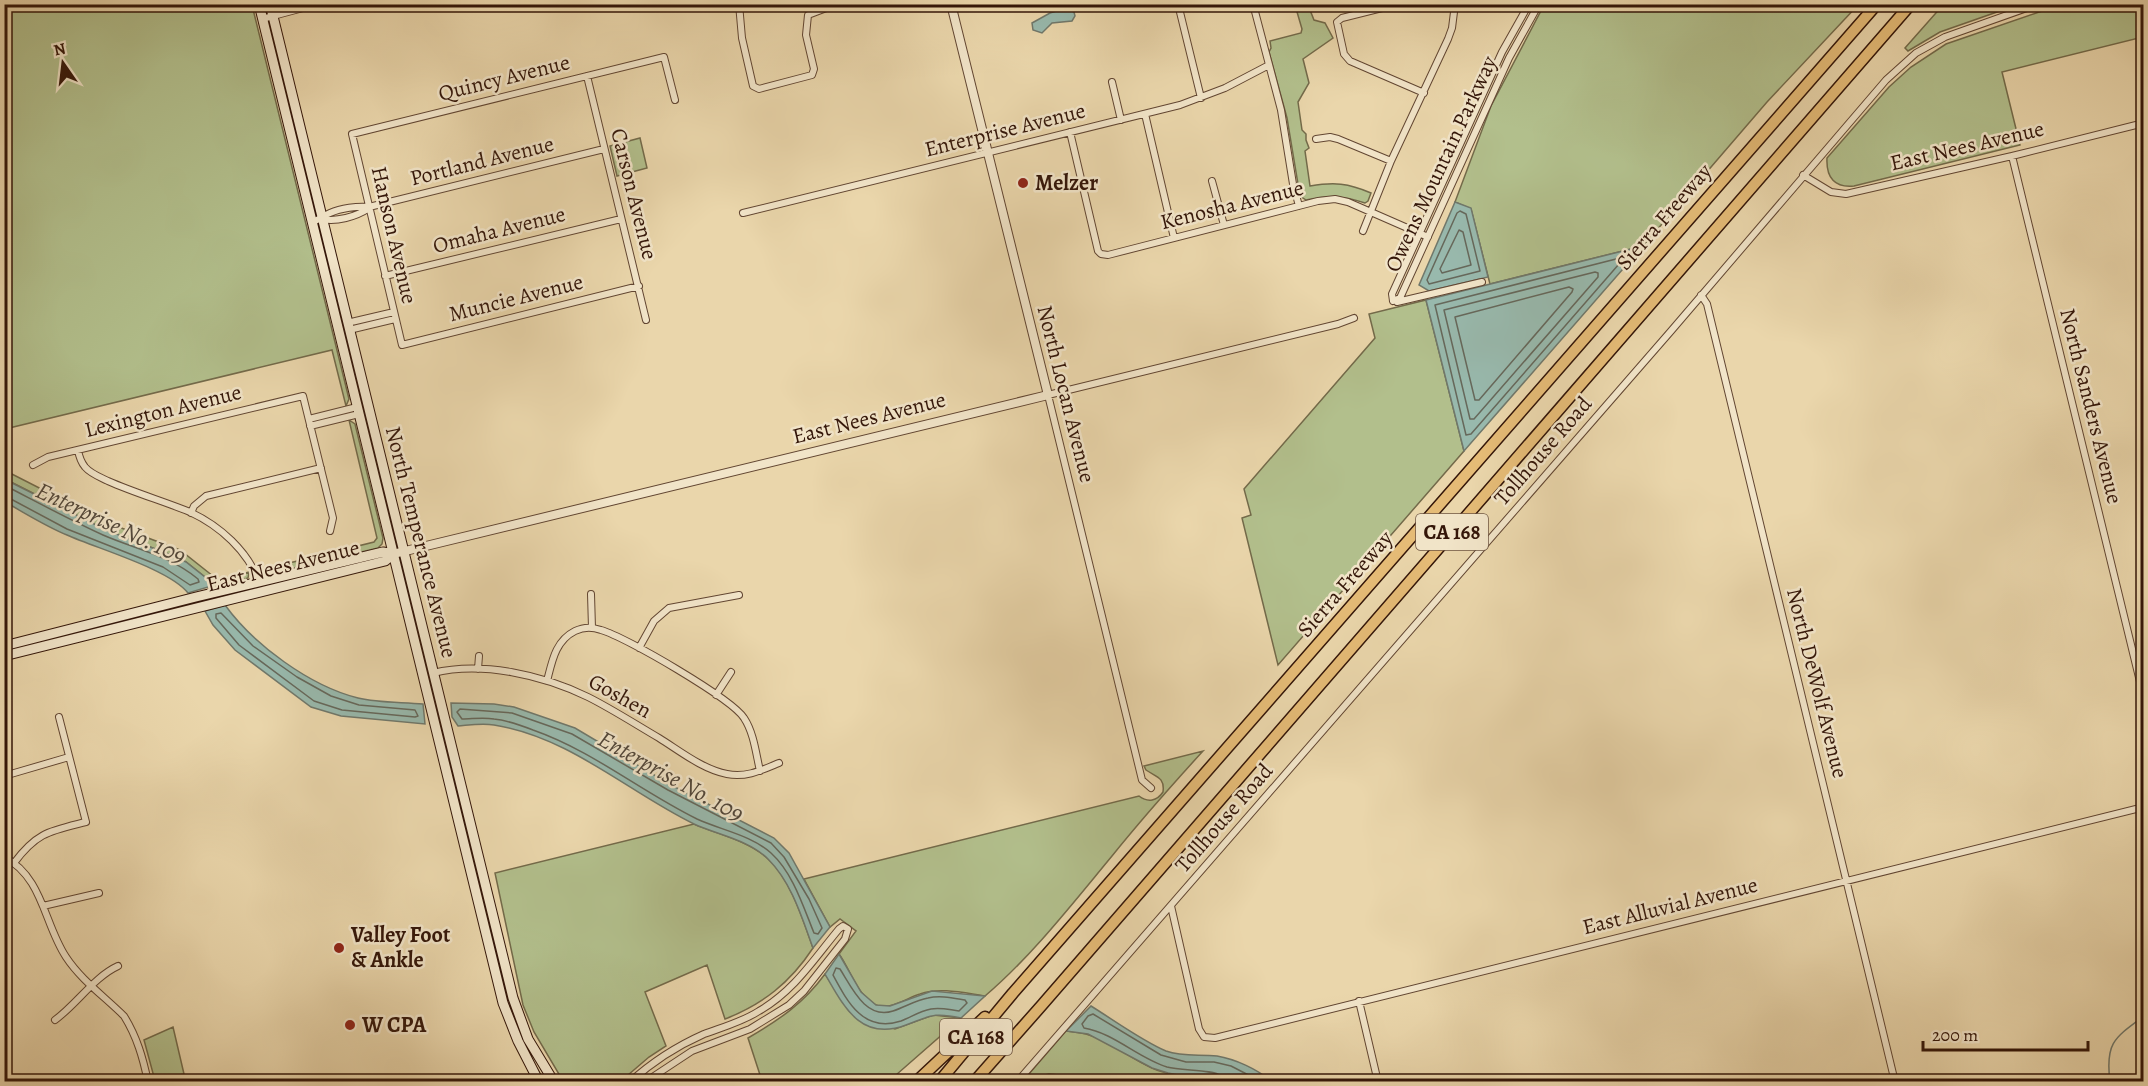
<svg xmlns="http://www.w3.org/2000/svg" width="2148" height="1086" font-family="Alegreya,serif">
<rect width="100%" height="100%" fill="#ead6ab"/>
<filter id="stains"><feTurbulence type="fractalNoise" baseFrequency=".00333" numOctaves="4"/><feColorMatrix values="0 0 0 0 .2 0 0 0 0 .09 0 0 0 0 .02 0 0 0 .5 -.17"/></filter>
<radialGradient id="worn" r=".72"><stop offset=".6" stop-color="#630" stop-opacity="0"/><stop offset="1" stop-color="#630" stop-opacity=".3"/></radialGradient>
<!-- green -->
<path fill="#b2bf8c" stroke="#736a4a" stroke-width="1.5" d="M4,5H252L349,399L346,406L332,350L5,429Z
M1295,5H1308L1314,20L1325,23L1333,38L1303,59L1309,83L1298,102L1302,130L1306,134V140L1309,148L1305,151L1310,186C1334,182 1348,183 1371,193L1368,201L1365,203C1344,196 1327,195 1306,200L1300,196L1287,118L1269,52L1271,48L1270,41L1301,33L1302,29Z
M1544,5H1858L1767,102L1643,246L1490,284L1471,209L1455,202L1491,106Z
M1943,5V4L2017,5L1940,32L1908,51L1905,48Z
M2056,5H2143V37L2002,72L2020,145L1854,186C1835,188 1826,178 1827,158L1889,87L1911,67L1946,44L2042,11Z
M640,138L647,168L617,176L610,146Z
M1426,300L1464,451L1278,665L1242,518L1251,515L1244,489L1375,338L1369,314Z
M349,420L355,424L383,538L382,544L378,548L265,575L261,570L374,542L377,538Z
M4,470L108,523L180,550L218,580L249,572L248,578L218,587L215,585L186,562L176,557L106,530L5,479Z
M1203,751C1172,785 1141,820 1112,856C1073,903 1031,957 985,996C964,993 940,987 920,994C906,998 887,1013 873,1003C856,993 850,969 839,954L856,931L840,919L830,927L804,879L1139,796C1148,803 1157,801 1163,792C1165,777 1156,777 1146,770L1144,766Z
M694,824C717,834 746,840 766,857C790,877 803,920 813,948C790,983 763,1004 725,1019L707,965L645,992L666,1046L649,1057L621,1081H563L534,1032L523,1005L495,873Z
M825,974L850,1012L895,1029L933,1015L961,1018L896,1075L886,1081H762L748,1038C779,1020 804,1003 825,974Z
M173,1027L184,1074L159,1079L154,1077L144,1040Z
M1066,1031C1073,1032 1082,1032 1089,1035C1112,1041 1130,1059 1152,1068C1176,1079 1201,1075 1226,1081L1169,1082L1159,1078L1145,1082H1079L1069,1076L1049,1074L1036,1077L1029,1081L1022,1082Z"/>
<!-- water -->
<path fill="#98b9ad" stroke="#70786b" stroke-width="1.5" d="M1066,8L1074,12L1075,16L1072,21L1052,23L1042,33L1033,30L1032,23L1050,13Z
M1455,202L1471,208L1488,277L1429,291L1419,285Z
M1643,246L1464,451L1426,300Z
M4,479L106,530L176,557L186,562L215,585L188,593C169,569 98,549 67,535C45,526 25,513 5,502Z
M225,605C254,645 310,686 358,698C379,703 402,702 423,704L425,724L341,716L311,707L235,650L213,625L205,611Z
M451,703L494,704L514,707L575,728L671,785L774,838L789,853L830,927L813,948C802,918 792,883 768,859C749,840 718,835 694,824C628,792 570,737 494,725C482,723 470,725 458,726L452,717Z
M839,954L861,992L876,1005L890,1006L932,991L985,996L961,1018C933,1012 931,1016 906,1025C861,1042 844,1007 825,974Z
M1091,1006C1112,1019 1144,1042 1166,1051C1183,1057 1199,1054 1217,1056C1235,1059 1257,1069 1271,1081H1226L1210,1077H1188L1168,1073L1152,1068L1088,1034L1066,1031Z"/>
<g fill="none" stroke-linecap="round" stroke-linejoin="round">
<!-- shore -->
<path stroke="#66685b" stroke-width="1.5" d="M1460,211L1466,214L1480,271L1429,284L1427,280L1457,213Z
M1459,230L1463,232L1471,265L1442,273L1440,269Z
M1616,259L1620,260L1619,264L1471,434L1466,435L1435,305Z
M1595,272L1598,273V277L1474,419H1470L1444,310Z
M1569,287L1573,289L1572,292L1479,400H1475L1455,317Z
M4,485C37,502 70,520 103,535C135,549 171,556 198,579L199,582L190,585L163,567L67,529L9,498H4
M221,613L253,646L297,677L331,696L359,705L415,710L418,716L415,717L342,710L314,701L239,645L216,618V614Z
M460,709L512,713L572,734L668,790L771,843L784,857L809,899L822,928L818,934L814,933C803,906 793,873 771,853C751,835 721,830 697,819C640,791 593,751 533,730C520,725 507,720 494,719C483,717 472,719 462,719L457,712Z
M836,968L840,969C852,988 866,1020 893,1011C905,1007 916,1000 928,998C940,995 953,998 965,1000L967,1003L959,1011C950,1010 941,1007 931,1009C920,1011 911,1017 901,1021C864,1033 848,1003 833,975Z
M1223,1082L1221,1076C1213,1069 1182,1071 1167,1067C1138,1058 1114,1033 1084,1028L1082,1024L1088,1016L1093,1014L1161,1055L1186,1062H1214L1231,1066L1262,1082"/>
<!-- stream -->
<path stroke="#70786b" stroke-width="1.5" d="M2110,1082C2105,1043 2114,1038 2144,1016"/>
<defs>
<path id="minor" d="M739,4L742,38L753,86L759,89L812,75L814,69L806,35L808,15L837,4
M1178,4L1201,98
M1253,4L1281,110L1293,184L1299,206
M1398,4L1342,18L1337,22L1344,54L1350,61L1424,93
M262,19L318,4
M587,76L646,320
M1112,82L1121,120
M1145,114L1174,238
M1070,132L1098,251L1101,254L1108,255L1318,201L1335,199L1348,202L1428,237
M1316,139L1330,137L1338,139L1391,161
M2012,156L2144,698
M1803,175L1831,192L1846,194L2012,156L2144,123
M1212,181L1224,225
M743,213L1180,105L1225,88L1269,65
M322,219C336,222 356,217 369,208
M312,222C319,220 323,216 330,213C341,208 357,206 369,207L604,149
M1363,231L1391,161L1448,39L1452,28L1455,4
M385,276L621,219
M639,286L402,345L352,134L664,57L675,100
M1701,295L1707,304L1895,1082
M1393,301L1400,298L1509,58L1539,4
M1393,301L1392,294L1502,52L1529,4
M1397,302L1482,282
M347,323L394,312
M349,330L395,319
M309,419L357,407
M310,426L359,414
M78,450C79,456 81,462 85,467C91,474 100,477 108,481C135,493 163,501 190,512C220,526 248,551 259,582
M33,465L48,457L303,396L333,518L330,531
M191,513L194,506L206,496L321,468
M591,594L592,628
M639,648L654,621L669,608L739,595
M478,669L479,656
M433,673C482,661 543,675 588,697C612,709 635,724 659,738C680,751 702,769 727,774C746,778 762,770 779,763
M547,681C552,662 555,641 575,631C583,627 593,627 601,630C626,637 732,699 744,718C754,733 756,754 760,771
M716,695L731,672
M4,776L69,757
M1151,788L1142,780L1048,395L1338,324L1354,318
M4,857C43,877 44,924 66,957C81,980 105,997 124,1016C137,1037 143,1058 148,1082
M14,863C37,832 50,831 86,822L59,717
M43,906L99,893
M1171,906L1199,1029L1204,1037L1215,1038L2144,807
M1359,1001L1378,1082
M55,1020C77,1004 94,977 118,966
M179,1082L182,1081
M630,1082C652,1062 677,1046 704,1034C723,1027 742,1022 759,1011C794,991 814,959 839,929L843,926L848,929L845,939L804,991L789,1005L750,1029L692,1051L645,1082
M1017,1082L1671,331L1886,80L1916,53L1945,37L2038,4
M1042,1082L1056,1079L1068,1082"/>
<path id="tertiary" d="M393,554L1048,395L951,4"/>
<path id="secondary" d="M259,4L503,1003L518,1041L539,1082
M270,4L513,998L528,1039L554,1082
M4,646L196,597L383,552L393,554
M4,656L385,561L393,554"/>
<path id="motorway" d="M916,1082L985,1017
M939,1082L1013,993L1877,4
M974,1082L1042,1005L1911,4"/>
</defs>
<!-- minor casing -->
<use href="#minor" stroke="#624632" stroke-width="8"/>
<!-- tertiary casing -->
<use href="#tertiary" stroke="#624632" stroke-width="10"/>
<!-- secondary casing -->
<use href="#secondary" stroke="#341609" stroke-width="11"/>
<!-- motorway casing -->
<use href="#motorway" stroke="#341609" stroke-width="13"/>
<!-- minor -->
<use href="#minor" stroke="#f1e4c8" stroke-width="6"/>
<!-- tertiary -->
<use href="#tertiary" stroke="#f1e4c8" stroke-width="8"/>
<!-- secondary -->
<use href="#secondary" stroke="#f1e4c8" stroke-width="9"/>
<!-- motorway -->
<use href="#motorway" stroke="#e5bb76" stroke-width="10"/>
</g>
<!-- markers -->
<g fill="#8f2418" stroke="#f1e4c8" stroke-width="2">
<circle cx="1023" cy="183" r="6"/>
<circle cx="339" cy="948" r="6"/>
<circle cx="350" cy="1025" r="6"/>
</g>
<g text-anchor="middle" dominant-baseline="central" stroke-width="5" stroke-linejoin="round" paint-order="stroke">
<!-- shield labels -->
<g fill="#f1e4c8" stroke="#6d5442" stroke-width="1.5">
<rect x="1416" y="514" width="72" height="36" rx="4.5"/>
<rect x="940" y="1019" width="72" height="36" rx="4.5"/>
</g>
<g font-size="21" font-weight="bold" fill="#341609">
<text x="1452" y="532">CA 168</text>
<text x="976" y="1037">CA 168</text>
</g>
<!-- street labels -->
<g font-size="22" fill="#341609" stroke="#f1e4c8">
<text transform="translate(504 78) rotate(-14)">Quincy Avenue</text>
<text transform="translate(1005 130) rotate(-14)">Enterprise Avenue</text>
<text transform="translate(1967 146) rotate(-13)">East Nees Avenue</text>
<text transform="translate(482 161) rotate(-14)">Portland Avenue</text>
<text transform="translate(1441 164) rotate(-65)">Owens Mountain Parkway</text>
<text transform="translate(634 194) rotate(76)">Carson Avenue</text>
<text transform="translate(1232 205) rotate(-14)">Kenosha Avenue</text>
<text transform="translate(1664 217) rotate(-49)">Sierra Freeway</text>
<text transform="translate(499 230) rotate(-14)">Omaha Avenue</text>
<text transform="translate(394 235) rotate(77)">Hanson Avenue</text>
<text transform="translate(516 298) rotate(-14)">Muncie Avenue</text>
<text transform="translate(1066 394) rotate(76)">North Locan Avenue</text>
<text transform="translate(2091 406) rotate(76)">North Sanders Avenue</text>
<text transform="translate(163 411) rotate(-14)">Lexington Avenue</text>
<text transform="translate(869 418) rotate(-14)">East Nees Avenue</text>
<text transform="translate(1543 451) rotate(-49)">Tollhouse Road</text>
<text transform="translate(421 542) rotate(76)">North Temperance Avenue</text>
<text transform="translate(283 566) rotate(-14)">East Nees Avenue</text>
<text transform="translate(1345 584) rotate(-49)">Sierra Freeway</text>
<text transform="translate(1817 683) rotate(76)">North DeWolf Avenue</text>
<text transform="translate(620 696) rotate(29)">Goshen</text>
<text transform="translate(1224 818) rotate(-49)">Tollhouse Road</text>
<text transform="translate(1670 906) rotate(-14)">East Alluvial Avenue</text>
</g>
<!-- poi labels -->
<g font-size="22" font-weight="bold" fill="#341609" stroke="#f1e4c8" text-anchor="start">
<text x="1035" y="183">Melzer</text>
<text x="351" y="935">Valley Foot<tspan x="351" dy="25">&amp; Ankle</tspan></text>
<text x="362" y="1025">W CPA</text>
</g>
<!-- water labels -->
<g font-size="24" font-style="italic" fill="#52473a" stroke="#f1e4c8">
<text transform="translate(111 523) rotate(25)">Enterprise No. 109</text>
<text transform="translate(671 776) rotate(29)">Enterprise No. 109</text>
</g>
</g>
<!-- margin -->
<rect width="2148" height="1086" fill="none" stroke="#ead6ab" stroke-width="24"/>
<rect x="6" y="6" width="2136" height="1074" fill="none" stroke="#341609" stroke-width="3"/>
<rect x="12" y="12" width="2124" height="1062" fill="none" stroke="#341609" stroke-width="1.5"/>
<!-- north arrow -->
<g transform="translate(63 63) rotate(346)" stroke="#f1e4c8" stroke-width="4.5" paint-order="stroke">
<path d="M0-4.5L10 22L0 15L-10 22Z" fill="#341609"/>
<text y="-9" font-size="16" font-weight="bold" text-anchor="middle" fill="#341609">N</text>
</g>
<!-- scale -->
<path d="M1923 1041v9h165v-9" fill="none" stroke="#341609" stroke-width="3"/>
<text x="1932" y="1041" font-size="18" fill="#341609" stroke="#f1e4c8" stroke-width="4.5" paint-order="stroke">200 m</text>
<rect width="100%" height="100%" filter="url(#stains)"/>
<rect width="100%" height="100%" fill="url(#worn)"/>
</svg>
